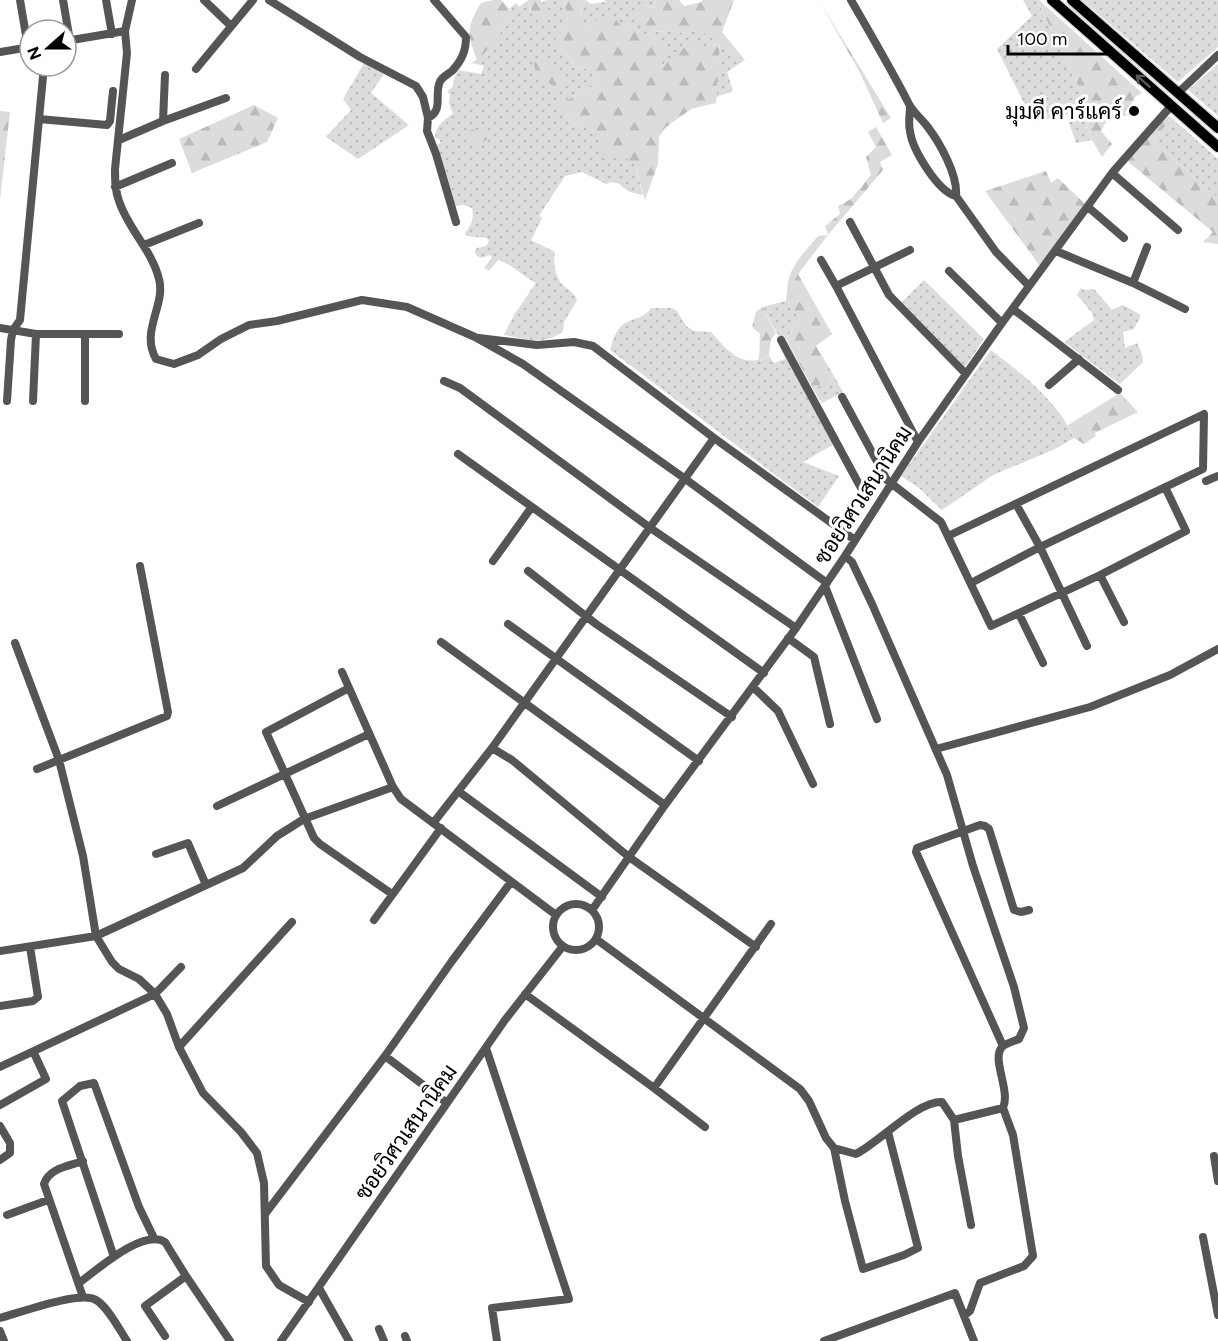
<svg xmlns="http://www.w3.org/2000/svg" width="1218" height="1341" font-family="Figtree,Sarabun,sans-serif">
<defs>
<pattern id="grass-dots" width="8" height="8" patternUnits="userSpaceOnUse" patternTransform="scale(1.5)"><rect width="8" height="8" fill="#dcdcdc"/><path d="M2 2h.1M6 6h.1" fill="none" stroke="#bbb" stroke-width="1.8" stroke-linecap="round"/></pattern>
<pattern id="forest-firs" width="22" height="20" patternUnits="userSpaceOnUse" patternTransform="scale(1.5)"><rect width="22" height="20" fill="#dcdcdc"/><path d="M5 1l3.5 6h-7zM16 11l3.5 6h-7z" fill="#bbb"/></pattern>
</defs>
<rect width="100%" height="100%" fill="#fff"/>
<!-- grass -->
<path fill="url(#grass-dots)" d="M529,0L530,11L546,0H564L568,23L554,42L566,52L576,68L593,69L595,85L560,104L567,114L570,122L597,132L635,165L643,195C639,194 632,193 628,191C620,186 618,179 606,184L582,172L565,176L539,216L542,218L531,240L555,252C553,263 555,277 563,285C569,291 574,292 577,300L564,322L563,331C545,346 525,339 504,335L514,315L536,283C526,278 506,261 498,260L489,271L484,268L492,258L490,255L481,258L476,255L475,251L477,248L486,246L489,241L487,238L466,236L465,233C472,225 474,218 472,208L464,205L454,206L437,144L441,143L439,139L435,138C435,126 444,120 453,114L449,103L450,94L447,92L453,86L454,79L458,70L481,74L484,66L472,63C489,51 498,33 513,19V12L510,8L516,3L519,7Z
M586,0L590,4L605,2V0H655L656,5L654,8L643,4L649,25L653,31L663,32L669,29L684,33C696,28 707,32 716,40L713,48L706,50L684,47C678,55 670,57 663,65L661,63V41L638,31L629,23L621,26L603,17L587,27L580,25L577,20L582,16L581,6Z
M1023,0H1037L1086,102L1081,111L1092,140L1076,143L1068,120L1082,116L1081,111L1035,122L1015,117L1028,111L997,49L1032,16Z
M1082,0H1218V47L1178,82Z
M720,42L745,60L727,72L733,91L716,97Z
M364,63L384,74L371,93L409,125L358,159L326,137L351,110L343,99Z
M1218,64V116L1188,90Z
M1172,118L1218,159V198L1153,141Z
M924,280L984,339L965,367L902,302Z
M1081,288L1085,290L1094,289L1112,310L1123,305L1141,315L1134,329L1123,332L1125,348L1137,343L1142,354L1143,362L1120,384L1064,342L1094,320L1092,313L1077,295Z
M787,291L789,303L799,318L786,339L781,340L836,443L803,462L839,476L818,507L610,350C613,340 616,327 627,322C637,317 644,318 651,308H672L677,311L686,326L694,331L711,332C724,346 736,364 758,360L760,355V361L769,356L774,363L785,359L779,342L781,340L762,307L786,301Z
M991,350C1022,374 1058,401 1074,438L1053,450L993,475L942,510L919,488L901,476Z
M834,376L843,392L822,403L813,389Z"/>
<!-- forest -->
<path fill="url(#forest-firs)" d="M493,0H501L513,12V19C500,31 492,48 477,60C467,35 466,27 481,3Z
M529,0H540L549,11L548,18L543,24C533,20 530,11 529,0Z
M564,0H586L581,6L582,16L578,20L580,25L587,27L603,17H614L621,26L629,23L638,31L661,41L666,55L661,63L663,65C669,58 685,46 693,42L706,49L713,48L716,40C696,22 682,40 669,29L663,32L653,31L649,26H642L636,24L634,18L643,4L654,8L656,5L655,0H679L684,6L702,2V0H734L722,32L745,60L720,43L716,103L691,109L665,128L659,137L658,164L645,200L635,165L621,154L603,156L597,132L570,122L567,114L560,109V104L595,85L593,69L576,68L566,52L553,42L568,23Z
M1037,0H1039L1142,93L1136,96L1125,113L1128,115L1107,120L1101,131L1112,144L1102,157L1092,140L1081,110L1086,102Z
M819,1L891,118L883,123L859,71Z
M541,55C550,59 563,72 566,82L559,91L555,90L549,82L539,83L533,61Z
M254,105L278,118L267,142L192,173L179,139Z
M0,111L10,112L0,200Z
M1169,116L1172,118L1153,141L1218,198V244L1203,242L1213,232L1126,160L1164,118Z
M876,127L892,155L880,162L883,170L828,235L798,274L832,334L816,346L834,376L813,389L786,339L799,318C796,313 790,307 789,302C781,274 802,255 818,236L828,235L825,226L840,214L838,206L851,199L871,175L866,157L876,147L868,132Z
M474,129L487,132L488,138L479,146L468,144L467,131Z
M1046,171L1051,183L1058,178L1086,205L1040,266L985,191Z
M762,307L776,333L771,339L769,356L759,361L760,334L752,327L756,312Z
M1120,393L1138,412L1095,433L1096,436L1084,444L1074,438L1068,425Z"/>
<g fill="none" stroke-linecap="round" stroke-linejoin="round">
<defs>
<path id="major" d="M1052,0L1218,147
M1072,0L1218,128"/>
</defs>
<!-- major casing -->
<use href="#major" stroke="#dbdbdb" stroke-width="13"/>
<!-- minor -->
<path stroke="#555" stroke-width="8" d="M20,0L28,47
M63,0L70,41
M106,0L112,34
M132,0L125,31L127,53L115,169C115,180 115,191 119,201C128,229 152,250 159,279C166,305 140,331 156,359L174,364L198,355L221,339L249,325L277,321L362,300L407,307L475,337L523,364L684,478L827,583
M204,0L231,26
M269,0L360,57L416,86L423,97L428,118L427,131L436,154L456,222
M851,0C871,35 891,69 909,104C913,112 921,118 927,126C940,143 958,175 956,196
M66,41L125,31
M0,52L30,47
M196,69L253,0
M1178,93L1218,55
M910,107C910,114 908,124 910,131C912,149 938,192 956,196L996,252L1029,286
M428,118C443,110 435,98 439,84C440,78 447,75 452,71C462,60 466,51 466,37L434,0
M39,119L107,125L110,121L113,91
M163,121L165,75
M119,140L163,121L226,98
M1112,173L1178,230
M115,187L172,163
M1088,207L1124,238
M850,222L889,295L966,374
M144,245L199,223
M910,250L836,286L918,442
M1056,251L1133,283L1185,309
M821,260L836,286
M949,271L1002,323
M1133,283L1147,247
M1013,309L1118,390
M0,328L36,334H119
M479,338L537,345L574,342L593,346L714,438L855,540
M781,340L861,488
M444,381L460,388L649,527L796,628
M1049,385L1079,359
M842,397L887,480L941,522L991,626L1100,575L1186,531L1165,487
M7,401L11,340L13,330L20,320L44,66
M33,401L36,334
M85,401V334
M458,454L764,673
M1206,481L1218,476
M1016,504L1040,547L1087,646
M948,536L1204,414L1203,469L1040,547L971,583
M493,561L531,508
M528,571L596,624L732,717
M1100,575L1124,622
M825,586L877,719
M1019,614L1043,663
M508,624L699,761
M788,638L814,657L830,724
M441,642L665,805
M15,643L59,760L83,856L96,936L112,962L119,969L139,979L155,994L167,1014L179,1047L203,1093L241,1132L257,1153L264,1183L266,1266L279,1285L309,1302
M342,672L393,787L401,799L556,915
M753,687L778,711L813,784
M349,688L266,732L314,838L320,844L392,894
M492,748L512,760L629,857L756,947
M936,749L1090,707L1170,675L1218,649
M37,769L167,716L168,712L140,566
M458,791L602,897
M217,806L369,734
M434,822L492,748L714,438
M156,854L188,843L206,885
M553 927a23 23 0 1 1 46 0a23 23 0 1 1-46 0Z
M592,910L665,805L796,628L845,556L918,442L1002,323L1112,173L1171,106
M374,920L441,828
M596,939L800,1089L809,1101L826,1138L834,1148L856,1154C881,1141 917,1101 942,1102L954,1120L1003,1108C1011,1091 991,1059 1002,1047C1006,1043 1014,1041 1019,1039L1024,1028L1014,987L973,866L947,775L872,604L852,562L845,556
M0,951L96,936L243,868L277,836L304,819L393,787
M525,994L654,1088L771,924
M0,1006L33,1001L38,997L30,947
M1003,1046L916,852L917,848L980,825L985,826L989,829L1014,910L1021,912L1029,910
M179,1047L292,922
M486,1048L569,1299L492,1308L497,1341
M385,1056L447,1103
M0,1067L155,994L181,967
M654,1088L705,1127
M0,1105L46,1079L34,1053
M954,1120L958,1156L971,1225
M0,1126L10,1143V1153L0,1160
M834,1148L845,1201L863,1269L904,1255L918,1248L888,1132
M1214,1156L1218,1181
M265,1214L385,1056L452,961L511,882
M7,1215L48,1200
M1203,1237L1218,1315
M114,1257L62,1101L80,1086L94,1083L139,1207L154,1238
M79,1283C97,1270 143,1228 165,1242L186,1276L230,1341
M319,1288L349,1341
M83,1297L44,1184C49,1168 69,1166 83,1161
M964,1316L970,1311L980,1283L1024,1266L1033,1256L1013,1135L1003,1108
M0,1318C19,1313 80,1290 96,1300C108,1307 119,1329 127,1341
M379,1329L384,1341
M0,1331L4,1341
M165,1336L145,1306L186,1276
M405,1336L407,1341
M281,1341L505,1020L563,946
M824,1341L955,1293L974,1341"/>
<!-- major -->
<use href="#major" stroke="#000" stroke-width="10"/>
</g>
<!-- one-way arrows -->
<defs><path id="oneway-shaft" d="M-6 0H5M1.5-3L5.5 0L1.5 3" fill="none" stroke-width="1.6" stroke-linecap="round" stroke-linejoin="round" transform="scale(1.5)"/></defs>
<use stroke="#595959" href="#oneway-shaft" transform="translate(1143 81) rotate(-139)"/>
<!-- markers -->
<circle fill="#000" stroke="#fff" stroke-width="2" cx="1134" cy="111" r="6"/>
<g text-anchor="middle" dominant-baseline="central" stroke-width="6" stroke-linejoin="round" paint-order="stroke">
<!-- poi labels -->
<g font-size="22" fill="#000" stroke="#fff" text-anchor="end">
<text x="1122" y="111">มุมดี คาร์แคร์</text>
</g>
<!-- street labels -->
<g font-size="22" fill="#000" stroke="#fff">
<text transform="translate(863 495) rotate(-57)">ซอยวิศวเสนานิคม</text>
<text transform="translate(406 1132) rotate(-55)">ซอยวิศวเสนานิคม</text>
</g>
</g>
<!-- north arrow -->
<g transform="translate(48 48) rotate(249)"><circle r="28" fill="#ffffff" stroke="#999999" stroke-width="1.5"/>
<path d="M0-4.5L10 22L0 15L-10 22Z" fill="#000000"/>
<text y="-9" font-size="16" font-weight="bold" text-anchor="middle" fill="#000000">N</text>
</g>
<!-- scale -->
<path d="M1008 45v9h98v-9" fill="none" stroke="#000000" stroke-width="3"/>
<text x="1017" y="45" font-size="18" fill="#000000" stroke="#ffffff" stroke-width="4.5" paint-order="stroke">100 m</text>
</svg>
